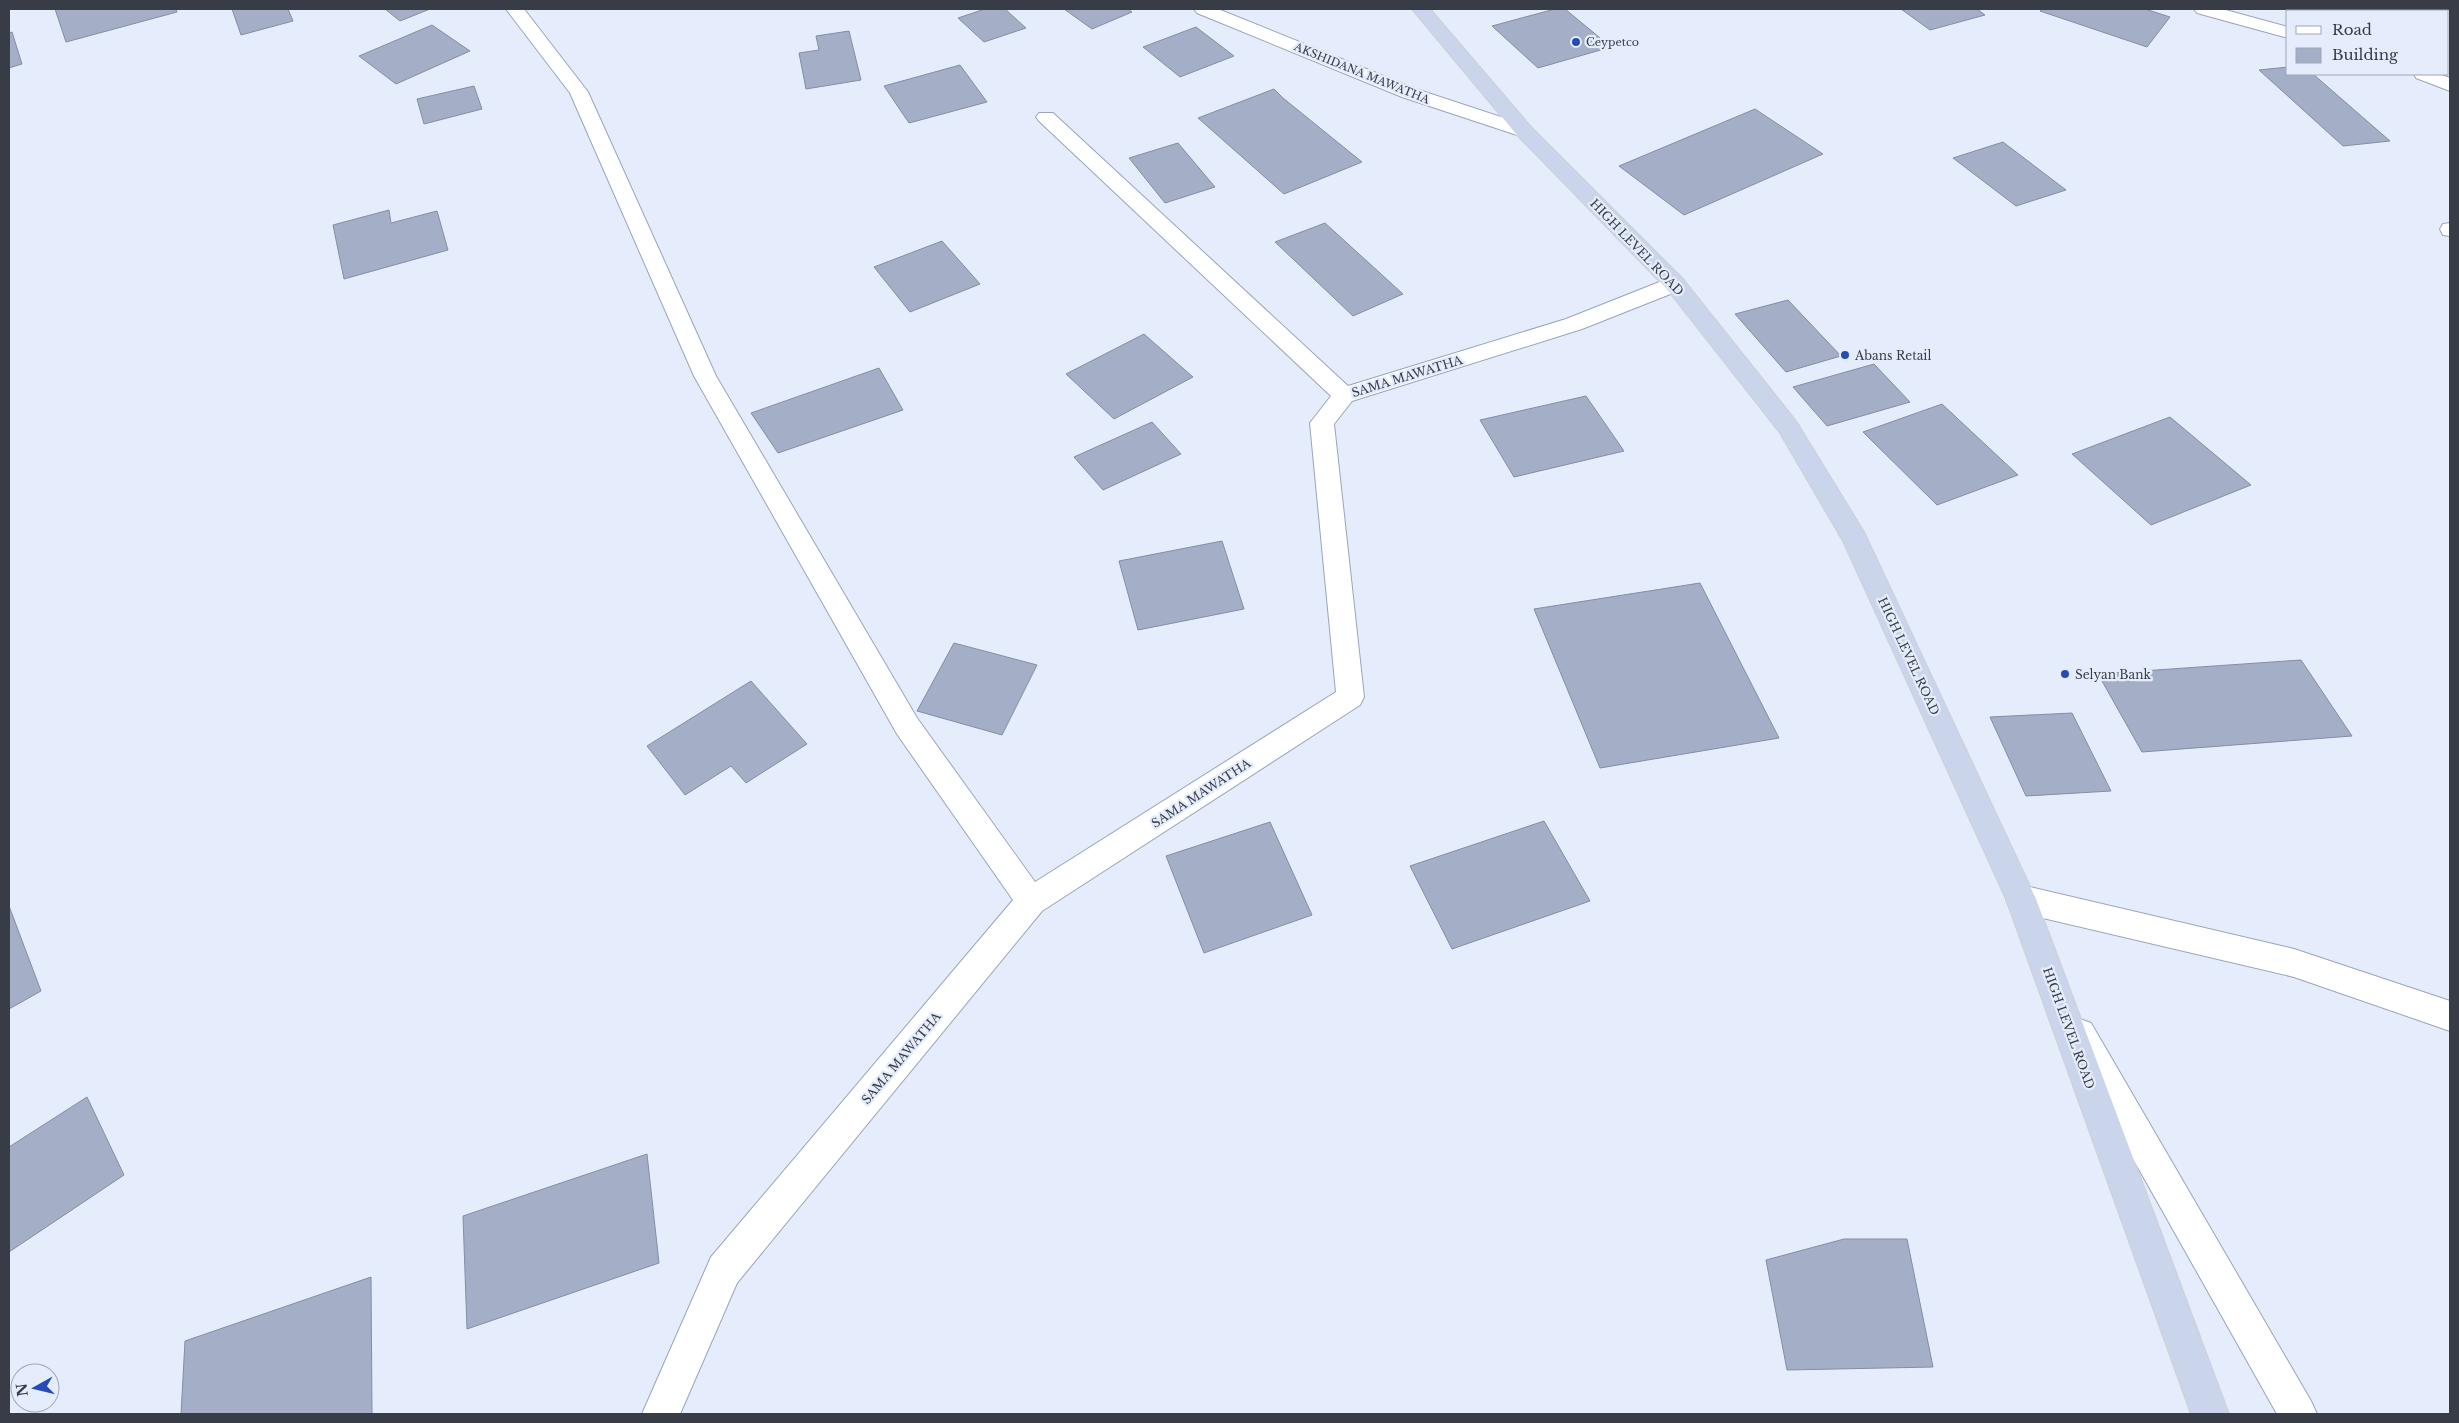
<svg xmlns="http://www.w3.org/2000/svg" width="2459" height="1423" font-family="'Libre Baskerville',serif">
<rect width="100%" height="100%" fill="#e5edfc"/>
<!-- building -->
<path fill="#a4afc7" stroke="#838ea5" d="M55,9H176L177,12L66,42Z
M232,9H288L293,21L241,35Z
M385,9H430L400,21Z
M985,9H1005L1026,28L984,42L958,18Z
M1064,9H1128L1132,12L1092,29Z
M1555,9H1565L1611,47L1538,68L1492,26Z
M1901,9H1977L1985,15L1930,30Z
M2042,9H2145L2170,17L2147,47L2040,11Z
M432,25L470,51L396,84L359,56Z
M1196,27L1234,56L1180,77L1143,47Z
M849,31L861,80L806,89L799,53L819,50L816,36Z
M12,32L22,64L9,68V33Z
M960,65L987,102L909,123L884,86Z
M2288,67V74H2313L2390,141L2343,146L2259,70Z
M474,86L482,109L424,124L417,99Z
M1274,89L1283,98L1362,162L1284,194L1198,118Z
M1755,109L1823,154L1684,215L1619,166Z
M2003,142L2066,190L2016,206L1953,158Z
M1178,143L1215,187L1165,203L1129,158Z
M389,210L391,223L437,211L448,250L344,279L333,225Z
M1325,223L1403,294L1353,316L1275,242Z
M942,241L980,284L910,312L874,267Z
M1788,300L1841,356L1786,372L1735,314Z
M1144,334L1193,377L1114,419L1066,374Z
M1874,364L1910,402L1827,426L1793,387Z
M879,368L903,410L778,453L751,413Z
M1586,396L1624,451L1514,477L1480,420Z
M1942,404L2018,475L1937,505L1863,432Z
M2170,417L2251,485L2151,525L2072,454Z
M1152,422L1181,454L1103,490L1074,457Z
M1222,541L1244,609L1138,630L1119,561Z
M1700,583L1779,738L1600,768L1534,609Z
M954,643L1037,665L1002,735L917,711Z
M2301,660L2352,736L2142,752L2098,674Z
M751,681L807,744L746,783L731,766L685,795L647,746Z
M2072,713L2111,791L2026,796L1990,717Z
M1544,821L1590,901L1452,949L1410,866Z
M1270,822L1312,915L1204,953L1166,856Z
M9,906L41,991L9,1009Z
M87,1097L124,1175L9,1252V1147Z
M647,1154L659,1263L467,1329L463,1216Z
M1844,1239H1907L1933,1367L1787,1370L1766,1260Z
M371,1277L372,1414H181L185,1341Z"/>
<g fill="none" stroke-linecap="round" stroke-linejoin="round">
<defs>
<path id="minor" d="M506,9H524L588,92L716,376L917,718L1035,882L1336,692L1310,423L1331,396L1039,121L1036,117L1039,113H1053L1348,386L1566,319L1667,279L1675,277L1683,279L1686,284L1683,289L1582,329L1352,401L1334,424L1364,697L1360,705L1042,911L737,1283L680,1414H642L711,1257L1013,900L897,734L694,376L570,93Z
M1194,9H1218L1416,89L1531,127L1534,131L1531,135H1517L1402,97L1197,13Z
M2194,9H2222L2288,27V38L2197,13Z
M2414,74H2439L2450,78V91L2416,78Z
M2450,223V236L2443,235L2440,229L2443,224Z
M2021,885L2294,949L2450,1001V1031L2294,977L2021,913L2010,909L2006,899L2010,889Z
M2080,1019L2091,1023L2311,1401L2317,1414H2277L2069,1045L2064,1034L2069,1023Z"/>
<path id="highway" d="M1412,9H1430L1531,127L1683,279L1796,421L1864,532L2036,899L2229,1414H2191L2006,899L1843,541L1780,433L1667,289L1517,135Z"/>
</defs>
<!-- minor casing -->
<use href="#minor" stroke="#99a4bb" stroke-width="2"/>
<!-- highway casing -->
<use href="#highway" stroke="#cfd0d3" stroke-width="2"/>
<!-- minor -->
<use href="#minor" fill="#fff" fill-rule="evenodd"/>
<!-- highway -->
<use href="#highway" fill="#cad4eb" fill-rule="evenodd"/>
</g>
<!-- markers -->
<g fill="#254bb9" stroke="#e5edfc" stroke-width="2">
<circle cx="1576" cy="42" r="5"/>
<circle cx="1845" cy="355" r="5"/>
<circle cx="2065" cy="674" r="5"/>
</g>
<g text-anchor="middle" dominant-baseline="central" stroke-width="4.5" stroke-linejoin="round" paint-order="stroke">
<!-- far-poi labels -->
<g font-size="11" fill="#383c46" stroke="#e5edfc" text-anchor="start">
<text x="1586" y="42">Ceypetco</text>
</g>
<!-- far-street labels -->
<g font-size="11" fill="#383c46" stroke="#e5edfc">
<text transform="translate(1362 73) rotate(22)">AKSHIDANA MAWATHA</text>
</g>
<!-- street labels -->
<g font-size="12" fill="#383c46" stroke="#e5edfc">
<text transform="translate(1637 247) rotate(46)">HIGH LEVEL ROAD</text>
<text transform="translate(1407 376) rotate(-17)">SAMA MAWATHA</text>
<text transform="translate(1909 656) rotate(65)">HIGH LEVEL ROAD</text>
<text transform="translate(1201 793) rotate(-33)">SAMA MAWATHA</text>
<text transform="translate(2069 1028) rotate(70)">HIGH LEVEL ROAD</text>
<text transform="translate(901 1058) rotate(-50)">SAMA MAWATHA</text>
</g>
<!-- poi labels -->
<g font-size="12" fill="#383c46" stroke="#e5edfc" text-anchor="start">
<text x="1855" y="355">Abans Retail</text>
<text x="2075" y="674">Selyan Bank</text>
</g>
</g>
<!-- border -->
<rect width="2459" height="1423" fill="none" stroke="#383c46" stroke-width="20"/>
<!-- legend -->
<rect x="2286" y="10" width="162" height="65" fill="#e5edfc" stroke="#a0a6b3"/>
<rect x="2296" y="26" width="25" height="8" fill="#ffffff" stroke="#a0a6b3"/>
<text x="2332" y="35" font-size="15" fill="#383c46">Road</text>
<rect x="2296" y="48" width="25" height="15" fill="#a4afc7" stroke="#a0a6b3"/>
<text x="2332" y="60" font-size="15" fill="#383c46">Building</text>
<!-- north arrow -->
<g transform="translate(35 1388) rotate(262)"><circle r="24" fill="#e5edfc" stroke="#a0a6b3"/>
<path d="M0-4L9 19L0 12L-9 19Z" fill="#254bb9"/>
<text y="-8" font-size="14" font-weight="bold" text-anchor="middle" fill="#383c46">N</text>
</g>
</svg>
